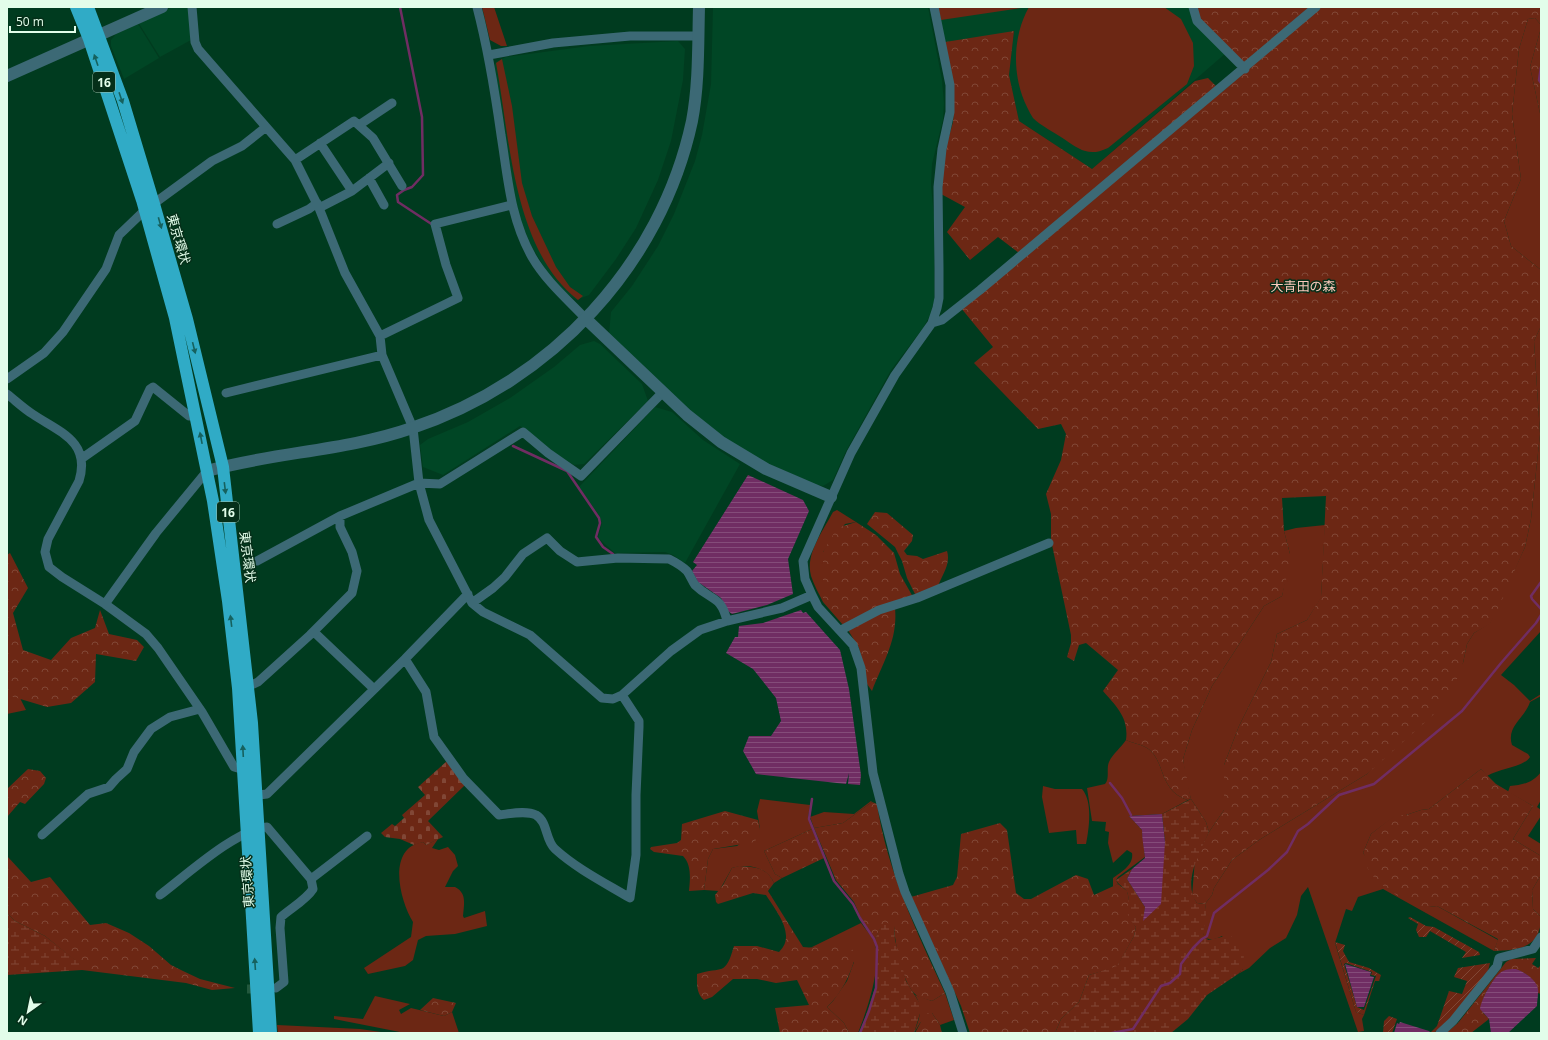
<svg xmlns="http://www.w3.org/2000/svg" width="1548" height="1040" font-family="'Open Sans','Noto Sans JP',sans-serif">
<defs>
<pattern id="forest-crowns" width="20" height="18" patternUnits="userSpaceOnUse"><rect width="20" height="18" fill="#6c2714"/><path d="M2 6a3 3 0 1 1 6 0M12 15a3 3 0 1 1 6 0" fill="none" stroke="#814736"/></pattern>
<pattern id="wetland-marsh" width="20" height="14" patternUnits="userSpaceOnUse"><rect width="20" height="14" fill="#6c2714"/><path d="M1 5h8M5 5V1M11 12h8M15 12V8" fill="none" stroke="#814736"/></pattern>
<pattern id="cemetery-stones" width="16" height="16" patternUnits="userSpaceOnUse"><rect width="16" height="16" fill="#6c2714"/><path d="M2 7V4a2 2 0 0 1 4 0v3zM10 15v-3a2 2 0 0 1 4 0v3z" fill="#814736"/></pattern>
<pattern id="garden-furrows" width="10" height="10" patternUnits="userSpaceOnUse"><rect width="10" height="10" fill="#6c2714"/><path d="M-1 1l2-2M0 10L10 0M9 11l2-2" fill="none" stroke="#814736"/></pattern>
<pattern id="water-rules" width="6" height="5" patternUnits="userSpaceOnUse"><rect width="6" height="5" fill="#702d63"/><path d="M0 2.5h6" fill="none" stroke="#844c7a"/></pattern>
</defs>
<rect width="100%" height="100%" fill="#003b1f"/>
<!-- built -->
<path fill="#004625" d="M173,7H188L191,40L160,57L138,22Z
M713,7H928L942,80L944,103L943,119L932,164L931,185L934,216V301L930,315L923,328L891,370L846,451L833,480L823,486L817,485L769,464L741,449L701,421L609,334L611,312L632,286L658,246L674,214L695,161L702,135L711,84Z
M938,7H1192L1226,53L1092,169L1019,121L1009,75L1014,32L945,42Z
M138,24L159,58L124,79L111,46V40L116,34Z
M678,41L685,49L683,80L671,141L658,180L636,228L616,259L589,295L576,300L567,294L547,272L531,245L519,217L515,200L494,66L496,62L506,57L589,46Z
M594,341L600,344L642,384L648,401L584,464L574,465L558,455L520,426L443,475L423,467L420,445L428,439L468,422L510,398L554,367L580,345Z
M655,407L672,412L703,440L740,464L685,563L673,555L665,552L615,553L598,538L602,523L598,514L579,487Z"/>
<!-- green -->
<path fill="#6c2714" d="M482,7H494L507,46H501L490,40Z
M938,7H1028L941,20Z
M1029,7H1164L1181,19L1193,43L1194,66L1187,84L1108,148C1089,157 1080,150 1064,139C1054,132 1041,126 1033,118C1031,115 1029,111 1027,107C1012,77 1012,37 1029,7Z
M1535,18L1541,25V28L1530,67L1541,118V270L1511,246L1504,221L1521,179L1512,114L1519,49L1528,19Z
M502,59L512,106L522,183L532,216L556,267L570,287L583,296L578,300C513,250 510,138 496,63Z
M1541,326V631L1501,675L1514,685L1530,701L1541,694V696L1530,702C1525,718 1506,726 1512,745L1528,754L1530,757C1524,767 1500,768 1487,776L1481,769L1429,809L1421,810L1406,815L1395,816L1371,834L1363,853L1367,858V863L1429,907L1437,906L1498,940L1494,951L1383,889L1358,897L1352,911L1346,909L1335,943L1356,1012L1364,1015L1362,1019L1364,1031L1358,1032L1308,887L1301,896L1297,915L1286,938L1270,948L1249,968L1238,974L1243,969L1222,936C1216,939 1211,941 1204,937C1200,927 1208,917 1205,904L1212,895L1214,888L1232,860L1259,840L1367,774L1463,663L1467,644L1474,633L1490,623L1525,547L1531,519L1540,434L1534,341Z
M837,510L856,522L845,524L823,552V602C819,594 814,585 811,576C805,554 823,531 833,512Z
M1325,525L1321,598L1307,620L1277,634L1271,662L1239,726L1224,765V810L1209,832L1206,822L1191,799L1186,780L1183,759L1192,730L1212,686L1264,606L1282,596L1290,554L1284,531L1296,528Z
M7,693L19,696L26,710L7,714Z
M1126,740C1132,743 1141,744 1147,748C1166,760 1158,791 1188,800L1162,814L1129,816L1142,830L1145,857L1118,877L1116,880L1118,884L1113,887V878C1121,872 1134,865 1132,853L1127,850L1113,863L1108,843L1109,832L1105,831L1106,822L1092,821L1087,788L1105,784C1110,778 1106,769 1109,762C1113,753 1121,748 1126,740Z
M1541,772V800L1537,807L1541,810V816L1528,836L1541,844V856L1513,839L1533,806L1508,792L1510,786C1522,785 1533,783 1541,772Z
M1043,786L1055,789H1082C1093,802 1089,828 1086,844H1077L1076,830L1049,833L1042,797Z
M760,799L810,805L808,818L812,829L764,851L775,874L782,878L774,883C767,867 747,863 732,868L719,891L704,890L708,859L713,849L737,846L760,829L757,811Z
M871,801L872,802L843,823L814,828L810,817L824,812L854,814Z
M438,839L432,848L439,850L448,847L455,855L458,866L453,871L445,887H455C467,893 464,904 463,916L464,918L485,911L487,926L455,934L426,936L418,940L413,960L405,966L368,974L364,968L411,937L413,922C400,901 386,848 423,842L426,845Z
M1541,875V917L1533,909L1532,890Z
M861,923C865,929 871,935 874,941C883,965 867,1010 858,1033H849L844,1023L827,1007L833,1001L847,981L854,962L812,947Z
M945,993L954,1020L940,1025L932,1013L920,1023L914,1033C919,1019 924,1009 915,995L932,1001Z
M375,996L410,1004L399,1010L401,1014L411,1008L444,1016L452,1012L459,1033H405L334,1019V1016L363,1019Z
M277,1025L360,1029L388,1033H278Z"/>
<!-- forest -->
<path fill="url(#forest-crowns)" d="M1196,7H1541V25L1535,18L1528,19L1519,49L1512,114L1521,179L1504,221L1511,246L1541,270V326L1534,341L1540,434L1531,519L1525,547L1498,609L1490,624L1474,633L1467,644L1463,663L1455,684L1433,715L1367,774L1259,840L1232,860L1214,888L1212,895L1205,904L1197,903L1192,896L1195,859L1209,832L1224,810V765L1239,726L1271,662L1277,634L1307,620L1321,597L1326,496L1282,498L1284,531L1290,554V564L1282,596L1264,606L1212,686L1192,730L1183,759L1191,799L1188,800C1158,791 1166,760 1147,748C1141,744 1132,743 1126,740C1129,718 1117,707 1103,691L1118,670L1086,643L1079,645L1074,661L1067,657L1071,643V635L1051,540V514L1046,494L1061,460L1066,434L1061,424L1038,429L974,363L993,347L961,308L1023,256L998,237L970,260L947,232L965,207L941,194L946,147L953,122L954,108L945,42L1014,31L1009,75L1019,121L1092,169L1195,81L1208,78L1222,92L1248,69L1199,20Z
M1541,28V118L1530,67Z
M875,512L887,513L913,535L912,541L904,551L907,555L917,556L923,559L947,551C951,564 942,575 938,586L916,596L907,578L902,561L895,547L867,524Z
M856,522L876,535L894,553L900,574L913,597L843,625L823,602V552L837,528Z
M10,553L28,588L13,613L23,650L51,660L71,638L95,628L100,610L109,634L137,640L144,647L136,661L96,654L95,682L71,703L47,707L7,695V555Z
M895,608C898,640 883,662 872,691L867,684L859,648L848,630L877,614Z
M28,769L40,771L46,778L44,784L25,804L20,802L7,817V789Z
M1481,769L1496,784L1533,806L1513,839L1541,856V875L1532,890L1533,909L1541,917C1541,948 1519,950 1494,951L1498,939L1437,906L1429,907L1425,911C1407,901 1377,887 1367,867C1365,862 1367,858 1363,853L1371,834L1395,815H1406L1421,810L1429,809Z
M872,802L877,804C887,871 917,932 945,993L932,1001C927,999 918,998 915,994C902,982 895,944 894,926L881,927L875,939L861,918L854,902L836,880L814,828L843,823Z
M725,811L758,820L760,829L755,842L713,849L708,859L704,890L689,891C690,880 692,865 683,856L654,852L650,849L651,847L677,843L681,840L682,824Z
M1000,823L1007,830L1016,893L1024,899H1031L1076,875L1088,879L1094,895L1118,884L1127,891L1128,895L1133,923L1136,927L1134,936L1117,967L1089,975L1079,1002L1061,1019L1055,1033H970L961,1006L911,897L953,885L957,877L961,834Z
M812,829L824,858L782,878L775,874L764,851Z
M7,856L31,882L50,877L90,925L106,923L129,933L149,946L171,965L183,971L200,979L235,988L212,990L186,983L82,970L81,965L45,936L15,921L7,913Z
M739,866C754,867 767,867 774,883L768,891L803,947C822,950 843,936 856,954C851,974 842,993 827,1007L844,1023L849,1033H780L775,1008L809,1005L797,980L776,983L757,979H733L712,997L704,1000C696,994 697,983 697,974C723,966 725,977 734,946H757L779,952C797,935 776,911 766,895L753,893L718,904L716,902L715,895L723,885L732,868Z
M1536,958L1532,964L1538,968L1541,965V994L1538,993C1536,978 1520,966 1504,971C1495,974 1479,1001 1482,1010C1482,1013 1487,1016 1489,1019L1471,1033H1446L1458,1023L1506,962L1511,959Z
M433,998L456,1003L452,1012L444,1016L420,1010Z
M928,1013H932L940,1025L942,1033H915L924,1016Z"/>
<!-- wetland -->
<path fill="url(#wetland-marsh)" d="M1191,799L1206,822L1209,832C1200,852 1182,883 1197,903L1205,904C1208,915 1204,923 1203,934L1208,940L1230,935L1241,946L1244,953L1243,969L1238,974L1207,995L1188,1019L1171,1033H1055L1061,1019L1079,1002L1089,975L1117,966L1134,936L1136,927C1121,910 1131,911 1128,895C1127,888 1119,886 1116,880L1132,869L1127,879L1145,907L1144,920L1165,842L1162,814Z
M7,913L15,921L45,936L82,965V970L7,975Z
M885,922L894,926L895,940L906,981L922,1007L914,1033H860L875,988L878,952L875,939L881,926Z"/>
<!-- cemetery -->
<path fill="url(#cemetery-stones)" d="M447,761L465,785L428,821L443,837L426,845L423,842L414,845L400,839L385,837L381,833L392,824L395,826L404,818L402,815L425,795L418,787Z"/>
<!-- garden -->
<path fill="url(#garden-furrows)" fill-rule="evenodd" d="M1410,917L1426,926L1434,927L1479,952L1480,955L1462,958L1466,952L1430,931L1426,937H1419L1416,930L1418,924L1408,918Z
M1335,942L1345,945L1343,951L1349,962L1369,968L1381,975L1379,981H1375L1364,1015L1356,1012ZM1346,963L1372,972L1371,975L1376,976L1364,1010L1357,1007L1344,964Z
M1490,963L1488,971L1449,1020L1434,1033H1430L1437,1026L1449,991L1462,994L1467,981L1454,977L1458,968Z
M1389,1016L1397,1019L1392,1033H1383L1384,1021Z"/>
<!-- water -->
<path fill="url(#water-rules)" d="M748,475L803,500L809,511L788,559L793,594L767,605L732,614L728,611L721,598L698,582L692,571L697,565L693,562Z
M801,610L803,613L806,612L840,650L849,689L861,775L860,785L848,784L849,773L846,784L756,774L743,751L749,736H771L781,721L776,698L753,669L726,653L735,637H738L739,626L763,623Z
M1162,814L1165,842L1161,904L1143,921L1145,907L1127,879L1132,869L1145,858C1144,848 1142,840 1142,830L1129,816Z
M1345,964L1371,972L1370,976L1374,977L1364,1007H1357Z
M1516,969C1525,972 1540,982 1538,993C1538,998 1537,1001 1537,1006L1508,1033H1491L1489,1019L1480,1009C1481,1000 1494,975 1503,971C1507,969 1512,969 1516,969Z
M1400,1022L1429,1031L1430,1032L1394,1033L1397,1023L1399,1024Z"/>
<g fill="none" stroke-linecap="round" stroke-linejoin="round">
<!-- stream -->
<path stroke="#702d63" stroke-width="2.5" d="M400,7L422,117L423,175L412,187L404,190L397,195L398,202L433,225
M1541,67L1539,80L1541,83
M513,446L567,471L599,518L600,523L596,537L603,547L613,554
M1541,582L1531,596L1532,599L1541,609
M1110,783L1122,798L1131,815
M812,799L809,819L834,881L853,904L860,918L874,939L877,947L876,988L869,1011L860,1033
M1112,1033L1133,1029L1161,986L1170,983L1180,974L1181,964L1193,948L1202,939L1207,936L1214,913L1268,870L1287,852L1298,831L1308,824L1339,795L1374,784L1462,711L1501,663L1536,623L1541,615"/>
<!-- minor-tunnel -->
<path stroke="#22583d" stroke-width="9" stroke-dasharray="9 4.5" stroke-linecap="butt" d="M247,989H263"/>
<!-- minor -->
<path stroke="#3c6975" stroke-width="9" d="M192,7L195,42L198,49L295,160L319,208L345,273L380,336L382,355L413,428L419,483L429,520L472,603L483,612L530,635L602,698L613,699L622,695L671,651L700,630L727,621L782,608L812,595
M477,7C488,49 495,92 501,135C508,178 510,218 532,257C546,281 567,299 586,319
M934,7L950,85V112L942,149L938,187L939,268V298L937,308L932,323L895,375L851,453L803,561L805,579L812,595L818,607L853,645L861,668L873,773L899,874L905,892L950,992L963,1033
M1193,7L1197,21L1245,69
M489,55L553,43L630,36H698
M359,125L392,103
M320,143L352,191
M295,160L354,121L373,138L402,186
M369,178L384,205
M319,208L352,191L389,163
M277,224L309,209L317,203
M932,323L942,320L980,290L1316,7
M380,336L458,298L446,265L435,224L511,205
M7,379L44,353L63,332L106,269L119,235L145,210L186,180L212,161L242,146L266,127
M226,393L382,355
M7,394C16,401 24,409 34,415C60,432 91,442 79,481L48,539L45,552L49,567L62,577L105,604L146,634L158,648L202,712L234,767L248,771
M81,459L135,421L150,389L153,387L189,416L196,415
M257,561L340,516L419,483L440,484L523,432L548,453L581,476L663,392
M472,603L493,588L505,577L523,554L547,538L560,551L577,562L618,558L669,559C675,562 682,566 687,571C690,575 692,581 695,585C711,601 721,595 727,621
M105,604L156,533L207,471
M841,630L879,610L917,598L1049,543
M314,632L374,689
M405,659L426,692L434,737L464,779L499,815C509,814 526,810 536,815C548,822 545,840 555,849C577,869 605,883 630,898L636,855V795L639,727V721L622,695
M242,687L249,686L258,682L310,635L352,593L357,571L352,552L340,527V516
M251,796L267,794L405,659L468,594
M42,835L88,794L109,787L116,779L127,769L134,752L151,729L170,717L200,709
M311,879L367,836
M160,895C184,877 238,828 267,827L311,879L313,889C306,900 291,908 281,917L280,928L284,982L276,988
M1440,1033L1453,1021L1497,966L1499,958L1533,949L1541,937"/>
<!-- tertiary -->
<path stroke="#3c6975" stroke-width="12" d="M7,76L162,7
M586,319L687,415L721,442L766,469L831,497
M207,471C274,452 346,451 412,428C551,382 661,265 692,121C699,84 698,45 699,7"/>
<!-- trunk -->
<path stroke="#30abc6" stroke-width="12" d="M76,7L89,39L142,200L175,318L213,501L228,601L238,688L259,1033
M88,7L123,101L154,204L187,319L223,467L252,723L271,1033"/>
</g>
<!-- one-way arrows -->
<defs><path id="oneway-solid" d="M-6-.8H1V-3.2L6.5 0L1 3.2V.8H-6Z"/></defs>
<g fill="#16615e">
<use href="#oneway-solid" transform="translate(96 60) rotate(-109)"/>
<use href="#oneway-solid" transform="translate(121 98) rotate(71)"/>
<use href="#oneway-solid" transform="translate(160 223) rotate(74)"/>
<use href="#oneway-solid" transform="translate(194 348) rotate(76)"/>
<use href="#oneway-solid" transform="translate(201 438) rotate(-101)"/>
<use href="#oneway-solid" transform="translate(225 488) rotate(83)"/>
<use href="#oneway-solid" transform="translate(231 621) rotate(-97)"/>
<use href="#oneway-solid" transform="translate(243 751) rotate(-93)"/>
<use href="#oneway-solid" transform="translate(255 964) rotate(-94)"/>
</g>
<g text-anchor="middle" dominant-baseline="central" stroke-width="3" stroke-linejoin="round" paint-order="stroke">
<!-- shield labels -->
<g fill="#052f19" stroke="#a0bfab" stroke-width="1">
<rect x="93" y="72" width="22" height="20" rx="3"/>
<rect x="217" y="502" width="22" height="20" rx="3"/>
</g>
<g font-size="12" font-weight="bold" fill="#e2fdea">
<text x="104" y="82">16</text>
<text x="228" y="512">16</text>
</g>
<!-- street labels -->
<g font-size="13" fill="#e2fdea" stroke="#052f19">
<text transform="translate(179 239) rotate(74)">東京環状</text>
<text transform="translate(248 557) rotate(83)">東京環状</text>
<text transform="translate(247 882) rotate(-94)">東京環状</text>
</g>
<!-- park labels -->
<g font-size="13" fill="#fbcabc" stroke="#052f19">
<text x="1303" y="286">大青田の森</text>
</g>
</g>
<!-- border -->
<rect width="1548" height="1040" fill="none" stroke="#e2fdea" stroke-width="16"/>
<!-- north arrow -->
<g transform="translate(28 1012) rotate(213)" stroke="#052f19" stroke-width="3" paint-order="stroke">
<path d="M0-3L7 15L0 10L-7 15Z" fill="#e2fdea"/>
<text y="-6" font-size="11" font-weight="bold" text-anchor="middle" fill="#e2fdea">N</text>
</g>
<!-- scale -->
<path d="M10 26v6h65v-6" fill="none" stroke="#e2fdea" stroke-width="2"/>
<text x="16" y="26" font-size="12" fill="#e2fdea" stroke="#052f19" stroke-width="3" paint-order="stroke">50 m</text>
</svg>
